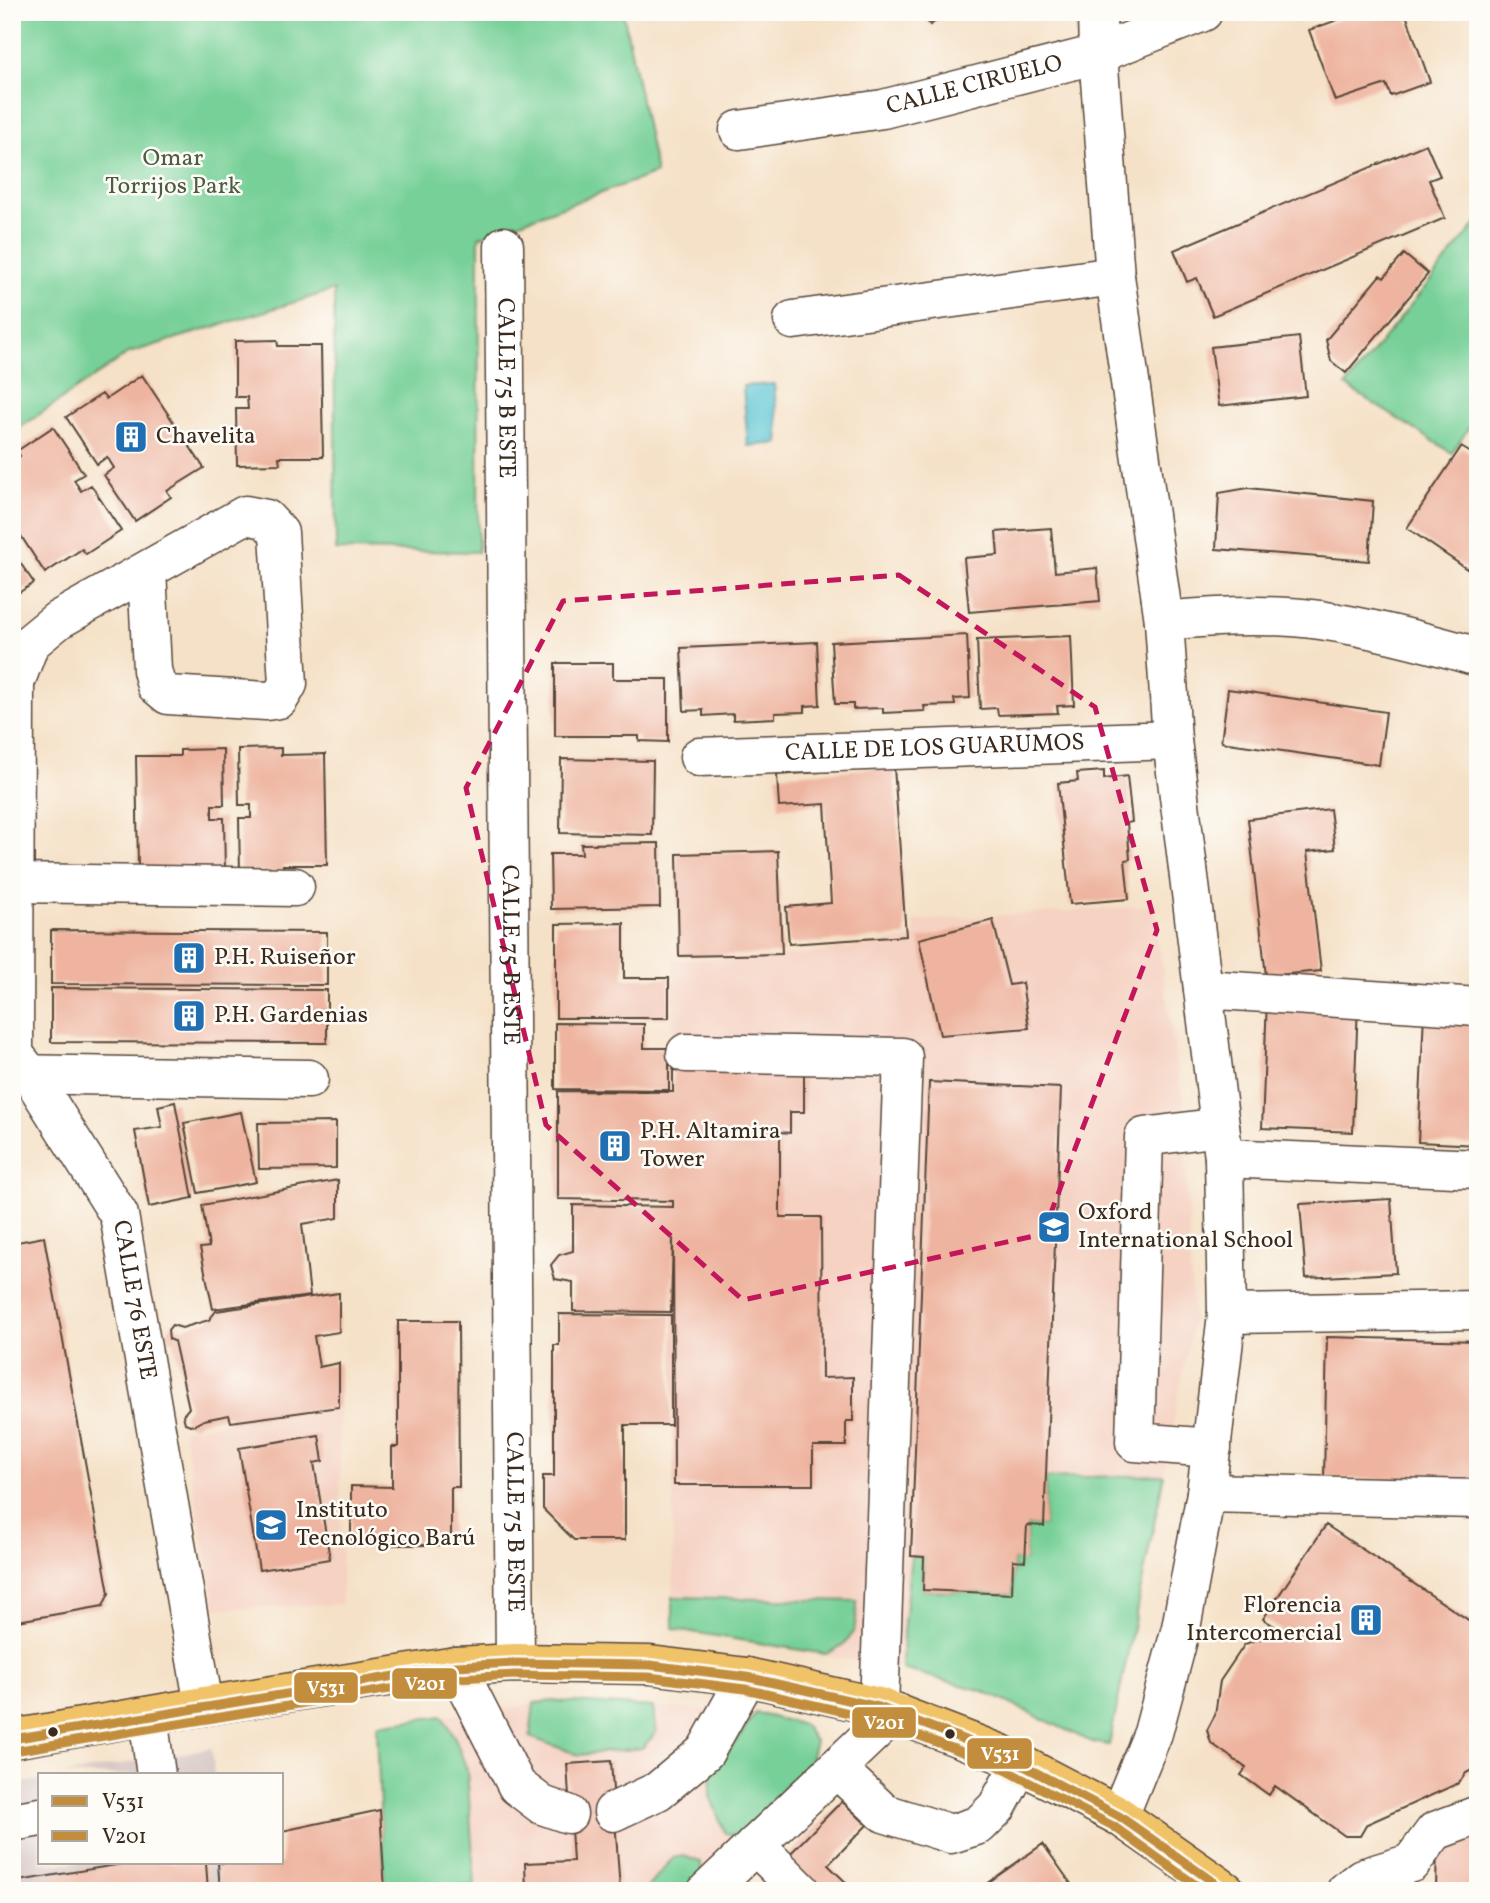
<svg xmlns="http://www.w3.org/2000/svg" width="1490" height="1903" font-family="Vollkorn,serif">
<rect width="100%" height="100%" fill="#fdfcf7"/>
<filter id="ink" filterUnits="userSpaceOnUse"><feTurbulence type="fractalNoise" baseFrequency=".0143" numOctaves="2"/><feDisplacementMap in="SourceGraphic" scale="14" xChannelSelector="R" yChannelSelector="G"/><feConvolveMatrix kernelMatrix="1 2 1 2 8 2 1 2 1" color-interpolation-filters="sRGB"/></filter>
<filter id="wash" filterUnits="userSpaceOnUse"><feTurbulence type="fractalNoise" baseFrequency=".00686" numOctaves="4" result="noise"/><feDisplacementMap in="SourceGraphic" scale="28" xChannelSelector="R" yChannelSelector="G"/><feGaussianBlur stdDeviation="1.57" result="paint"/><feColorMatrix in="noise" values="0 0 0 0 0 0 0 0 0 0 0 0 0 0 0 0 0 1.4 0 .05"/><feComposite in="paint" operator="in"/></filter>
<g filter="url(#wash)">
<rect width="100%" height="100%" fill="#f5e1c7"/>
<!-- built -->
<path fill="#f5d2c2" d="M1153,906L1183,1105L1193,1321L1115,1724L903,1635L902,1669L673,1629V960L782,957L915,938L914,921Z
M339,1407L342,1604L216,1609L183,1429Z
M554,1701L756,1713L804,1725L815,1741L810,1760L688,1891H526L525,1882L385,1891L377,1725Z"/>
<!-- industrial -->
<path fill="#d1bfbd" d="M212,1748L214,1775H64L154,1758Z
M40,1780V1863H218L219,1891H12V1785Z"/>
<!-- green -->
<path fill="#77d097" stroke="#597d5a" stroke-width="2" d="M12,12H623L656,173L479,237L478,552L336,550L334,290L129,353L12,433Z
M1478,221V414L1452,453L1346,386Z
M1164,1475L1109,1745L1092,1742L983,1691L902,1669L903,1634L911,1556L924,1557L923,1590L1012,1594L1013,1560H1025L1027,1525L1044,1526L1046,1478Z
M673,1597L857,1601C857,1630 854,1643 825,1654L673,1629Z
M554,1701L653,1707L656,1733L642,1748L579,1755L530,1737L534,1703Z
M756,1713L804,1725L815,1741L810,1760L745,1831L734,1835L725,1833L710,1796L711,1776Z
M442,1716L455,1738L467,1770L475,1885L385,1891L380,1810L377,1725Z
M684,1856L700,1862L703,1873L699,1881L688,1891H644L673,1858Z"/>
<!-- water -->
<path fill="#5ac5d3" stroke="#4a7878" stroke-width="2" d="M774,384L779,443L748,446L743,386Z"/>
<g id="blocks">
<!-- building -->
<path fill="#eeb49f" d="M921,12H949L930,25Z
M1360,12H1405L1430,82L1391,96L1386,84L1335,101L1309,30Z
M1426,144L1440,176L1429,180L1445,218L1213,316L1197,278L1187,282L1174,250Z
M1404,254L1428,274L1346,373L1331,361L1326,340L1380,275L1384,278Z
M1299,337L1306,396L1219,406L1211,347Z
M277,340L278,346H321L323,457H279L280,464L237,465L236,409H248L247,397H235V341Z
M142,375L204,468L167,491L171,497L135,521L104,475L114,468L107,457L97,464L66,417L102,394L106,399Z
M53,427L84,474L74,480L81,491L91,485L121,531L86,554L82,549L45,573L12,522V461L20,456L17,451Z
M1461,447L1478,457V553L1467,569L1407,528Z
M1248,488L1373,501L1369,561L1216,549L1219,493Z
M1051,528L1055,572L1097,568L1100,601L969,612L964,558L998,555L996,532Z
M12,551L34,583L12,597Z
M967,635L970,698L954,699L955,705L924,706L925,711L883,713V708L853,709V704H835L831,642Z
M1071,636L1074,705L1057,706L1058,713L998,715L997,708L980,709L977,640Z
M817,642L820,705L805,706V712L775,713V718L733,720V714L703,716V710L684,711L681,648Z
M555,663H613V679H668V742L639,741V736H555Z
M1228,689L1386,712L1379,765L1221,742Z
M281,748V755L325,754L327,865H283L284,873H240L239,818H251V805H239L238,749Z
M223,749L224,805H212V818H224L225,873L138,867L136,756H180V750Z
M561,759L653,761L652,835L560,833Z
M894,767L906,936L789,944L786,907L831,903L825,804L779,807L777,775Z
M1104,771V779L1127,776L1132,822L1127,823L1130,859L1125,860L1129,899L1070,904L1058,783L1078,781L1077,773Z
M1330,809L1335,849L1307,852L1321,971L1266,976L1248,819Z
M659,843L660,907L551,909L550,854H582L581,844Z
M778,851L782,954L679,956L677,854Z
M993,920L1009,985L1022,983L1029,1028L940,1035L919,939Z
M624,923V978H669V1018H556V924Z
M51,930L327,932V985L51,984Z
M51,988L327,990V1043L51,1042Z
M1267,999L1358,1003L1353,1132L1262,1128Z
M1424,1013L1478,1015V1145L1418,1142Z
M555,1023L644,1024V1048H669V1090L555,1089Z
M673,1070L804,1071V1112H790V1133L780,1132V1217H821L822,1378L853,1377V1421H846V1446H813V1485H674L673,1238L671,1312L573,1311V1282L555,1279L551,1265L559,1255L573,1251V1205L673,1207V1201L558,1199V1091L673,1092Z
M929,1082L1061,1088L1044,1526L1027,1525L1025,1561L1013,1560L1012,1594L923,1590L924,1557L911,1556Z
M175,1102L193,1198L149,1207L135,1131L162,1127L158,1106Z
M241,1112L256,1182L198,1193L184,1123Z
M336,1122V1168L259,1169L258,1123Z
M338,1180V1218L302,1224L310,1296L213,1309L200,1248L209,1247L202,1205Z
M1391,1199L1396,1273L1306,1278L1300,1204Z
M44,1237L109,1593L103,1606L12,1622V1243Z
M339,1293V1332L314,1336L319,1367L339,1363V1407L231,1422L229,1415L204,1420L193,1426L185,1423L183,1415L189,1408L174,1341L169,1339L168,1330L172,1325L182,1328L209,1320L216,1311Z
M559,1314L671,1315V1425H625V1540H574L543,1509V1476H554V1345H559Z
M398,1321H458L459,1487H451V1545H351V1486L392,1487V1447H398Z
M1327,1337L1478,1341V1482L1324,1478Z
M319,1435L323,1461L314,1463L330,1559L259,1570L239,1448Z
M1326,1525L1470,1621L1478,1609V1767L1466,1773L1459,1783L1367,1824L1360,1836H1345L1275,1786L1269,1795L1241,1775L1246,1768L1211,1743L1207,1730L1215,1715L1220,1681L1245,1644L1282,1631L1263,1619Z
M611,1761L620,1891H526L525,1863L573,1861L567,1764Z
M842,1801L867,1825L828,1865L855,1891H811L782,1862Z
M380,1810L385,1891H220L218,1863H282V1831Z
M1478,1826V1891H1436L1437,1841Z
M1043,1844L1076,1891H976Z
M128,1863H206L208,1891H12V1882Z"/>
</g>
</g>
<g filter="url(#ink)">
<use href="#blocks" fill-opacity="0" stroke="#574537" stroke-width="2"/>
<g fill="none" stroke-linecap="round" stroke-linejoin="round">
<defs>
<g id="minor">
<path d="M1097,12L1098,54L1115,276L1164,621L1172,740L1224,1158L1227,1314L1206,1493L1181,1628L1153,1733L1119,1816"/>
<path id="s1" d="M739,130L883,109L1098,54L1203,12"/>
<path id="s2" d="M504,246L515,1663"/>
<path d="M793,320L1115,276"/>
<path id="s3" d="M147,570L152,670L156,685L168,695L266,701L279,699L288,684L279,533L266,519L245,515L58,620L30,643L15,683L14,1054L30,1074L119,1215L204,1706"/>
<path d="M1164,621C1215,616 1269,613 1320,620C1373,628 1427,642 1478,657"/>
<path id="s4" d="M699,757L1172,740"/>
<path d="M12,883L295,887"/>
<path d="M1203,989L1478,1007"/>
<path d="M686,1053L903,1057L879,1707"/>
<path d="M12,1074L309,1079"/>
<path d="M1224,1158L1478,1169"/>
<path d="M1227,1314L1478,1310"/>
<path d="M1212,1448L1135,1442L1144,1137L1220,1127"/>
<path d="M1206,1493L1478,1499"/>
<path d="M456,1666L517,1786L542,1805L568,1814"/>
<path d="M148,1716L156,1775"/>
<path d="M836,1768L884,1813L951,1834L979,1825L997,1807L1020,1764"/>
<path d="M613,1812L658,1791L705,1752L747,1677"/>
<path d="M12,1822L40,1817"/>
<path d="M755,1845L801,1891"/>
<path d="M707,1891L895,1712"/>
<path d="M1346,1891L1362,1878L1411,1863L1435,1831L1478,1815"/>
</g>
<path id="major" d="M12,1739L204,1706L456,1666L515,1663L650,1665L747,1677L879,1707L999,1753L1119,1816L1226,1891"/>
</defs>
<!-- minor casing -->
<use href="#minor" stroke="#574537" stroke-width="41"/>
<!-- major casing -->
<use href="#major" stroke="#574537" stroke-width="41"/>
<!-- minor -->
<use href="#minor" stroke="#fff" stroke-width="38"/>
<!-- major -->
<use href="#major" stroke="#f1c369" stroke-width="38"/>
<defs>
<path id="bus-1" d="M12,1739L456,1666L515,1663L650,1665L747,1677L879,1707L999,1753L1119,1816L1226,1891"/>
<path id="bus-2" d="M14,1751L457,1678L515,1675L649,1677L745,1689L875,1719L994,1764L1113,1826L1204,1891"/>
</defs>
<!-- bus-1 casing -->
<use href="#bus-1" stroke="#fdfcf7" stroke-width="14"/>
<!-- bus-2 casing -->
<use href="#bus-2" stroke="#fdfcf7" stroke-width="14"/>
<!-- bus-1 -->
<use href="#bus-1" stroke="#c28e3e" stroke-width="9"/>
<!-- bus-2 -->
<use href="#bus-2" stroke="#c28e3e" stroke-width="9"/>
</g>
</g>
<!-- marked area -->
<path fill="none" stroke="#c2185b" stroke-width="5" stroke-dasharray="14 9" stroke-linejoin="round" d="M899,575L1095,707L1157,930L1043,1234L743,1300L546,1125L466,788L563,601Z"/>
<!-- icons -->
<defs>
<symbol id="building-square" viewBox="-11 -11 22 22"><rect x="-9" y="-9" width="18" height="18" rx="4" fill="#1f6fb2" stroke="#fdfcf7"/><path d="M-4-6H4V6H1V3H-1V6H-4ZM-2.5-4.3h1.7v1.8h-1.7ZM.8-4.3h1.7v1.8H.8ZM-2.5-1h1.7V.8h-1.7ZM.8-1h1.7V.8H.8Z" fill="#fff"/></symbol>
<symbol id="university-square" viewBox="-11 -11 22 22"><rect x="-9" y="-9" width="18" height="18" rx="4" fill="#1f6fb2" stroke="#fdfcf7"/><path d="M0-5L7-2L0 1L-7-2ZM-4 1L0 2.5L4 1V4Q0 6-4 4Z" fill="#fff"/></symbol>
<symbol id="school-square" viewBox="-11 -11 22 22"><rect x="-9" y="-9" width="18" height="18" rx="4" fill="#1f6fb2" stroke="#fdfcf7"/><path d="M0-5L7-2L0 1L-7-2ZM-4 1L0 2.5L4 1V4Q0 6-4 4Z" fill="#fff"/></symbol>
</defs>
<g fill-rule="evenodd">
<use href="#building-square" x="112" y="418" width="38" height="38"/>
<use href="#building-square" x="170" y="939" width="38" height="38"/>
<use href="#building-square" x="170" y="997" width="38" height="38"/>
<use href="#building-square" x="596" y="1127" width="38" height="38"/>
<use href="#university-square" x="1035" y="1208" width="38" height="38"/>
<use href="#school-square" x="252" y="1506" width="38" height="38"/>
<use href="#building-square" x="1347" y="1601" width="38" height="38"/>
</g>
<!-- markers -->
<g fill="#3b2a1e" stroke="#fdfcf7" stroke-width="2.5">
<circle cx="53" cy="1732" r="6"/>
<circle cx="950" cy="1734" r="6"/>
</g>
<g text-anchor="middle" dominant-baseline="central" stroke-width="5" stroke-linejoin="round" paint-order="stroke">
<!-- street labels -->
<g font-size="24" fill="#3b2a1e" stroke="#fdfcf7">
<text stroke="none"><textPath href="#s1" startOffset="240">CALLE CIRUELO</textPath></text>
<text stroke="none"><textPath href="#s2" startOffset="142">CALLE 75 B ESTE</textPath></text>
<text stroke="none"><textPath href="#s4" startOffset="236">CALLE DE LOS GUARUMOS</textPath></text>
<text stroke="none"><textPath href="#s2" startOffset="709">CALLE 75 B ESTE</textPath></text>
<text stroke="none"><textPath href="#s3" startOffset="1395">CALLE 76 ESTE</textPath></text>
<text stroke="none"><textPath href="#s2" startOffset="1276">CALLE 75 B ESTE</textPath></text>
</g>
<!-- park labels -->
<g font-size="24" fill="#4d5c42" stroke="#fdfcf7">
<text x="173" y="159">Omar<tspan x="173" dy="28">Torrijos Park</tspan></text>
</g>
<!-- poi labels -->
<g font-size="24" fill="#3b2a1e" stroke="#fdfcf7" text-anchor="start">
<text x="156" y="437">Chavelita</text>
<text x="214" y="958">P.H. Ruiseñor</text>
<text x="214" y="1016">P.H. Gardenias</text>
<text x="640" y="1132">P.H. Altamira<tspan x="640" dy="28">Tower</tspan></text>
<text x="1078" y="1213">Oxford<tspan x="1078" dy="28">International School</tspan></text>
<text x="296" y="1511">Instituto<tspan x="296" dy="28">Tecnológico Barú</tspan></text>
<text x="1342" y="1606" text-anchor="end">Florencia<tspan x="1342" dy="28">Intercomercial</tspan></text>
</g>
</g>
<g stroke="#fdfcf7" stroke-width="2.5">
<rect x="391" y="1667" width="67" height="33" rx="7" fill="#c28e3e"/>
<rect x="293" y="1671" width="66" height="33" rx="7" fill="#c28e3e"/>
<rect x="851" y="1706" width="66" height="33" rx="7" fill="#c28e3e"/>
<rect x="966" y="1737" width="67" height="33" rx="7" fill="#c28e3e"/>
</g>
<g font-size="19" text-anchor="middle" font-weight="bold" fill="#fff">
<text x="425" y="1690">V201</text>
<text x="326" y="1694">V531</text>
<text x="884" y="1729">V201</text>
<text x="1000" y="1760">V531</text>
</g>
<!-- margin -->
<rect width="1490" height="1903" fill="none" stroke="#fdfcf7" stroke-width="42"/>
<!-- legend -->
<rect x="38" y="1773" width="245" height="91" fill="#fdfcf7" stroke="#afa8a0" stroke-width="2"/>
<rect x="52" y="1796" width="35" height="10" fill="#c28e3e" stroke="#afa8a0" stroke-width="2"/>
<text x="102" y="1808" font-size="21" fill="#3b2a1e">V531</text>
<rect x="52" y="1831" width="35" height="10" fill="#c28e3e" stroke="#afa8a0" stroke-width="2"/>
<text x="102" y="1843" font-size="21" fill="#3b2a1e">V201</text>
</svg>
